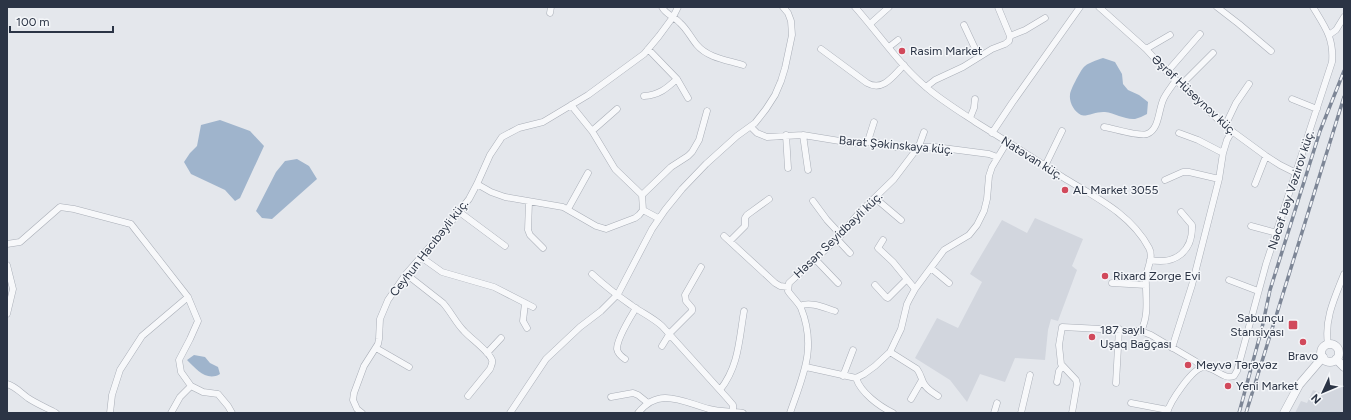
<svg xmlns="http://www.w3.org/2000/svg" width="1351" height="420" font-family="Figtree,sans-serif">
<rect width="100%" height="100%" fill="#e4e7ec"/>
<!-- built -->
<path fill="#d2d6de" d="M1035,218L1083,239L1072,266L1077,270L1058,321L1051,319L1048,330L1045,360L1015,358L1005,382L980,374L967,402L950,380L915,358L937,318L958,328L982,282L970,274L1002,220L1027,233Z
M1344,387V413H1295L1301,401L1307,403L1313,390L1323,394L1325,388Z"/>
<!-- water -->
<path fill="#9fb4cc" d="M1103,58L1115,62L1122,74L1123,84L1128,90L1139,95L1148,102L1147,114C1143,116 1139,118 1135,119C1125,120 1115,113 1105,112C1097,111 1086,117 1081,115C1074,112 1069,102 1070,95C1070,90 1080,72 1083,68C1087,63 1097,60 1103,58Z
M220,120L250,131L264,146L240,198L235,201L225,190L191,174L184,162L190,153L197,146L201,125Z
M297,159L309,166L317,179L272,219L262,218L256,211L276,172L285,161Z
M194,355L205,357L210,363L218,367L220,374C207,382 196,369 187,360Z"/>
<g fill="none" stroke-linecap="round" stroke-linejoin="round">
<defs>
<path id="minor" d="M662,7C666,15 674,16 680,23C687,29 691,38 697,45C708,58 727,60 743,65
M855,7C880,35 902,69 932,92C946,103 962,113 977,123C1006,141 1035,159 1064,178C1095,197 1131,214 1149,248C1154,257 1147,268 1146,277C1145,295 1150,313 1141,331L1151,335L1195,361L1203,367
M1099,7L1146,49L1167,72L1225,126L1266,156L1280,165L1296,173
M1217,7L1239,24L1271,51
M550,13L551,7
M870,24L889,7
M964,25L979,57
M1329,35L1336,30L1344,17
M1010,36L1025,30L1045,18
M889,47L898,40
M648,49L677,79L688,98
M821,49L867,83C883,92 893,76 904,65
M1146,49L1170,35
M1167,72L1200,34
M1181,85L1213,53
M926,87L935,80L963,67L992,49L1005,44L1009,41L1010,36L998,7
M644,96C659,95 666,89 677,79
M1292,99L1317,109
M571,105L592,131L615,169L642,195
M970,118L974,108L975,99
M1225,126L1236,103L1249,84
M751,127L757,133L767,137L803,135L852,143L873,142L896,147H935L989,154L997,157
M1104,127C1112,128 1140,137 1147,134C1160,129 1158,109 1164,98C1167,92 1172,86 1176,80
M592,131L617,109
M992,133L1012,103L1080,7
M1179,133L1198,140L1223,153
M786,135L788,168
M803,135L808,170
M868,141L874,122
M1045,166L1062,131
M1165,180L1183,172H1189L1219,179
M477,184L491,192L505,197L563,207L596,226L606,229L635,218L639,215L643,210L642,195L671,167L688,156L692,152L699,140L707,111
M1255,184L1266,156
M875,198L901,220
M813,201L827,220L841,235
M529,202L528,230L530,235L543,248
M568,209L588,173
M643,210L658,218
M458,211L505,246
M1251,226L1277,233
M724,236L775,283L780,286L788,287
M837,239L850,253
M883,240L878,248L893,262L915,289
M730,241L745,226V218L747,215L769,199
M7,244L20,242L60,207L74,209L131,224L188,297
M421,257L442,272L494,287L533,307
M815,259L838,283
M1150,260C1176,265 1193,251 1192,225L1181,212
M7,265L13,289L7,314
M931,268L949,283
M406,274L443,303C451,312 456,323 464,331C470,338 489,351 492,360C493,363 491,366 490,369L468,396
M592,274C604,285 618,296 631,305C642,313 652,317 662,326L727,398L733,405V413
M1229,280L1258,291
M1112,283L1146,285
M875,285L886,297L888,298L907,279
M525,303L523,321L527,328
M800,306C810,301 825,308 835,311
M1328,344C1324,319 1335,297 1344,274
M662,346L670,333L692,311V308L686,301L685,295L701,267
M376,348L409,367
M1172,348L1192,285L1219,179L1223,153L1227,140L1232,131
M890,352L917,369C920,373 921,377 923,382C926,389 932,392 938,396
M487,353L501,338
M625,359C622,357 618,354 617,349C617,338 630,318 636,308
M806,367L856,378L864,374L875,366L890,352L901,329L907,304L910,298L915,289L944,250L969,235L977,225L984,211L987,199L989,176L992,167L1007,142
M843,376L853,350
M856,378C861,393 879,406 893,413
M1057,382L1059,371L1062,367
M1116,383L1119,329
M7,384C15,386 21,393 28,398C37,404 47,408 56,413
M720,390C739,366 739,340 744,311
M611,397L633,393L638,395L648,403
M911,399L922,380
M1131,403L1168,410
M110,413L112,395L120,370L142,336L188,297L198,321L190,339L179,360L181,372L191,386L203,392L218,394L228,406L232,413
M171,413L180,397L191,386
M362,413L357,409L353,400L354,393L364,366L378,344L379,339L380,319L388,300L406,274L448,226L469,199L477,184L490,155L502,137L519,128L543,122L588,95L644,54L659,36L673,17L678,7
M510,413L546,359L580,327L601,311L618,294L652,229L665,210L682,189L706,164L737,136L755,123L766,109L775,95L781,81L785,68L792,35L791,21L788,13L783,7
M638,413C659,386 683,402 709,409C720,412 731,411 743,413
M790,413C803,375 817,348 801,308C798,302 792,297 788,291L789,283L837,239L859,213L894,179L919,146L924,132
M994,413L997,403
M1021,413L1030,375
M1072,413L1077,384L1076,380L1061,364L1059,345L1062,327L1141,331
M1167,413C1170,402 1192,368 1204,367C1215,367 1223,380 1234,376L1237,371L1266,264L1332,62C1334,38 1325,27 1313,7"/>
<path id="tertiary" d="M1321 353a9 9 0 1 1 18 0a9 9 0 1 1-18 0Z
M1336,359L1344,367
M1284,413L1299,385L1323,357"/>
</defs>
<!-- minor casing -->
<use href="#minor" stroke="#a9aeb7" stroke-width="7"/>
<!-- tertiary casing -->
<use href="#tertiary" stroke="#a9aeb7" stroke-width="9"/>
<!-- minor -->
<use href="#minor" stroke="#f7f8fa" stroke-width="6"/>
<!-- tertiary -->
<use href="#tertiary" stroke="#f7f8fa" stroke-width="8"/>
<defs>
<path id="rail" d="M1239,413L1262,328L1270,290L1320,131L1344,71
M1246,413L1344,97"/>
</defs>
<!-- rail casing -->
<use href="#rail" stroke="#7d8696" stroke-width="3.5"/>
<!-- rail -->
<use href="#rail" stroke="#f4f6f9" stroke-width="2" stroke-dasharray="6" stroke-linecap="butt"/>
</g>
<!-- markers -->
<g fill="#d1495b" stroke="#f4f6f9" stroke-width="1.5">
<circle cx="902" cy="51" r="4"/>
<circle cx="1065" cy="190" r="4"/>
<circle cx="1105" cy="276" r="4"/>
<rect x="1288" y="320" width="10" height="10" rx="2"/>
<circle cx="1092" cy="337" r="4"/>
<circle cx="1303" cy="342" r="4"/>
<circle cx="1188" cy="365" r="4"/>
<circle cx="1228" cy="386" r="4"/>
</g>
<g text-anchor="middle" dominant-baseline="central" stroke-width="3" stroke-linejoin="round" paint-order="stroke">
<!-- poi labels -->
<g font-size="12" fill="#2b3445" stroke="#f4f6f9" text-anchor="start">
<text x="910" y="51">Rasim Market</text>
<text x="1073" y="190">AL Market 3055</text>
<text x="1113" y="276">Rixard Zorge Evi</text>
<text x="1284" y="318" text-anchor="end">Sabunçu<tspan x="1284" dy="14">Stansiyası</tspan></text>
<text x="1100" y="330">187 saylı<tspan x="1100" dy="14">Uşaq Bağçası</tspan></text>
<text x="1303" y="356" text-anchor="middle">Bravo</text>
<text x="1196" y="365">Meyvə Tərəvəz</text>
<text x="1236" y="386">Yeni Market</text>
</g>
<!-- street labels -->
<g font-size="12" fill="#2b3445" stroke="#f4f6f9">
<text transform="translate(1194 95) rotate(43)">Əşrəf Hüseynov küç.</text>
<text transform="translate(896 145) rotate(5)">Barat Şəkinskaya küç.</text>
<text transform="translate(1032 158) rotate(32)">Natəvan küç.</text>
<text transform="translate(1291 190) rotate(-72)">Nəcəf bəy Vəzirov küç.</text>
<text transform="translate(838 235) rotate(-44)">Həsən Seyidbəyli küç.</text>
<text transform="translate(429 248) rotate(-52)">Ceyhun Hacıbəyli küç.</text>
</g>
</g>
<!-- border -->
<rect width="1351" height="420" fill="none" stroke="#2b3445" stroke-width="16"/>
<!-- north arrow -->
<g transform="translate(1323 392) rotate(226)" stroke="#f4f6f9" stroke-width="3" paint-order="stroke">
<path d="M0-3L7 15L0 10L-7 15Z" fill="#2b3445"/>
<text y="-6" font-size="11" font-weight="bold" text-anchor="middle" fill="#2b3445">N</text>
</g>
<!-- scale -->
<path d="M10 26v6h103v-6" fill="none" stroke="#2b3445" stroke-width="2"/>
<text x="16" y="26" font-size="12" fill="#2b3445" stroke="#f4f6f9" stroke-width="3" paint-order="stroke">100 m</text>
</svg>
